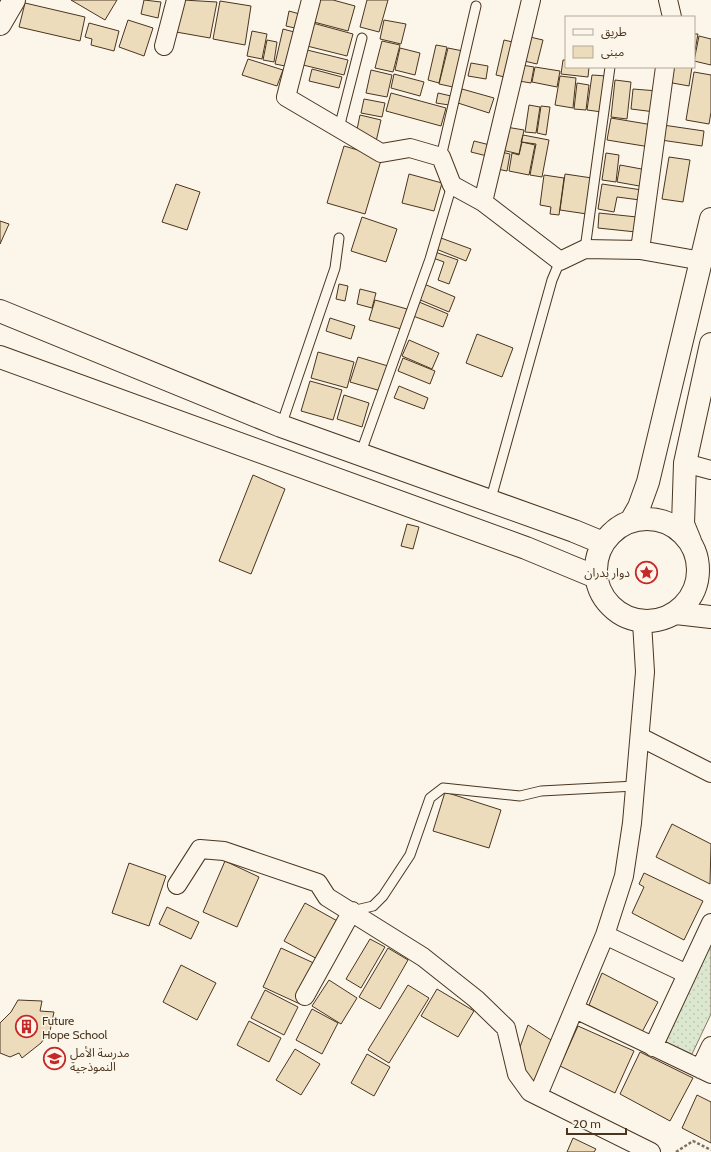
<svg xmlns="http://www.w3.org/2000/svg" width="711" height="1152" font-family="Cabin,'Noto Sans Arabic',sans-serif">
<defs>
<pattern id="grass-dots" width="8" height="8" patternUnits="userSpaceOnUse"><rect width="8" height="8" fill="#dce7d0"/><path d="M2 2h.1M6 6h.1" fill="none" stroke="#bec7b2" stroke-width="1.8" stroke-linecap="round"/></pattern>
</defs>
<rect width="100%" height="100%" fill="#fbf6e9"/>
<!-- grass -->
<path fill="url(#grass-dots)" stroke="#887966" d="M711,930V1014L692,1054L660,1039Z"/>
<!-- building -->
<path fill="#ecdcbc" stroke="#4a3520" d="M71,0H117L105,20Z
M144,0L161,2L158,18L141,14Z
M183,0L217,2L210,38L176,32Z
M316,0H333L355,6L348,31L310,21Z
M367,0H388L379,32L360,27Z
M220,1L251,6L245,45L213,39Z
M25,3L85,17L80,41L19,27Z
M289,11L303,15L299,29L286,26Z
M128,20L153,28L144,56L119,47Z
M384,20L406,24L401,44L380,39Z
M309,22L353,34L347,56L303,45Z
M89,23L119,31L114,51L91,45L92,39L85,37Z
M283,29L298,33L290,67L275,64Z
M252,31L267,34L262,59L247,56Z
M694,34H698L694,56Z
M699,36L711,39V65L694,61Z
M530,37L543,40L537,64L524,61Z
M267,40L277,42L274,62L263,60Z
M504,40L517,43L509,78L496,75Z
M382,41L400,45L393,72L375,68Z
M436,45L447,47L439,83L428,80Z
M400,48L420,53L415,75L395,70Z
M448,48L463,51L453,87L439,84Z
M303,49L348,60L344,75L299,64Z
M248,59L283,70L277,86L242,75Z
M563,60H566V67H589L588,77L561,74Z
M471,63L488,66L486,79L468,76Z
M522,65L534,67L531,83L519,81Z
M535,67L560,71L557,87L532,82Z
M670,67H692L689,86L667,82Z
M312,69L342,77L339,88L309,81Z
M371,70L392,75L387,97L366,93Z
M694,72L711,75V112L709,124L686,120Z
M394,74L424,82L420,96L391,88Z
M592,75L607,76L602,112L587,110Z
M560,76L576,78L573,108L555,105Z
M615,80L631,82L627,119L611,117Z
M577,83L589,85L586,110L574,109Z
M462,89L494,98L489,113L458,103Z
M633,89L658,91L655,112L631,109Z
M391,93L446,108L441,126L386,111Z
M438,93L451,96L449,105L436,103Z
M364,99L385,103L382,117L361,113Z
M529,105L540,107L536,133L525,132Z
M541,106L550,107L546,135L537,133Z
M360,115L381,120L375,146L356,134Z
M611,118L653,125L650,147L607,140Z
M663,125L704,131L702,146L661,140Z
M506,127L524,130L519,154L502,150Z
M523,135L549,140L542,177L530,175L536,144L521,142Z
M474,141L494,146L491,157L471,152Z
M522,142L535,145L529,175L509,171L512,153L519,155Z
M344,146L382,157L365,214L327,203Z
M501,152L510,154L507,171L497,169Z
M606,153L619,155L616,182L602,180Z
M669,157L690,160L683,202L662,199Z
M620,165L647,170L645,187L617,182Z
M409,174L442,183L434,211L402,203Z
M565,174L592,178L587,214L560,210Z
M544,175L564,178L559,215L550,214L551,207L540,205Z
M176,184L200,192L187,230L162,222Z
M602,184L642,190L640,200L617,197L614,212L598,209Z
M599,213L637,217L636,232L598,228Z
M362,217L397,229L386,262L351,251Z
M0,221L9,224L0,244Z
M441,238L471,249L466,261L436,249Z
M435,252L458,260L449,284L438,280L444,262L433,258Z
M339,284L348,286L345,301L336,299Z
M424,284L455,297L449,312L418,299Z
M360,289L376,293L372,308L357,304Z
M375,300L407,309L401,329L369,320Z
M419,302L448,314L443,327L413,316Z
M330,318L355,326L351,339L326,331Z
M477,334L513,348L502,377L466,363Z
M409,340L439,353L432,369L402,356Z
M318,352L354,362L347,388L311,378Z
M358,357L388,366L381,391L350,382Z
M403,358L435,371L430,384L398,371Z
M310,381L342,390L333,420L301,411Z
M399,386L428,398L424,409L394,398Z
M344,395L369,403L362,427L337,419Z
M253,475L285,489L251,574L219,561Z
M407,524L419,527L413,549L401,546Z
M445,792L501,810L489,848L433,831Z
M672,824L711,844L710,884L656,857Z
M225,861L259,877L237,927L203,912Z
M129,863L166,876L149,926L112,913Z
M644,873L703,901L684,940L632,913L644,887L639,884Z
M305,903L341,923L321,961L284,941Z
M167,907L199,922L191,939L159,924Z
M370,939L385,947L361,988L346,979Z
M281,948L318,965L300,1004L263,987Z
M388,948L408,960L380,1009L359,997Z
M181,965L216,983L197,1020L163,1002Z
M602,973L658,1002L642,1032L589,1005Z
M329,980L357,998L341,1024L312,1006Z
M408,985L429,998L389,1063L368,1050Z
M437,989L474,1011L458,1037L421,1016Z
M265,990L298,1007L284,1035L251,1018Z
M18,1000L42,1001L40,1011L54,1012L50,1031L41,1043L22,1058L19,1053L10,1057L0,1053V1023L11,1012Z
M312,1009L338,1023L322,1054L296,1040Z
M249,1021L281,1038L269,1062L237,1045Z
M528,1025L554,1042L539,1085L524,1075L520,1047Z
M578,1026L634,1051L615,1093L560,1066Z
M295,1049L320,1064L301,1095L276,1080Z
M640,1052L693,1078L670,1121L620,1094Z
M367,1054L390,1067L374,1096L351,1083Z
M697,1095L711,1102V1143L682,1128Z
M573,1138L596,1149L594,1152H567Z"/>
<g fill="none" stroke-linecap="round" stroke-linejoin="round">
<defs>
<path id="lane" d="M339,128L362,38
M441,157L476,6
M585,249L610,67
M281,426L335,268L339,238
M360,455L430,259L452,185
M490,502L552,280L560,261
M352,911L373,906L383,896L410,855L430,798L443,788L520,796L541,791L635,786"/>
<path id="street" d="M311,0L286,97L381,153L410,148L441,157L452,185L483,202L560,261L585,249L640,250L702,261
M668,0L672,17
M164,46L176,0
M483,202L531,0
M640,250L665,67
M685,463L711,470
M640,737L711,773
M177,885L200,849L224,851L318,883L327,897L423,957L476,999L506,1028L517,1074L530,1092L651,1152
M605,935L687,974
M305,996L352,911
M575,1009L711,1074
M653,1047L711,923
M700,1069L711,1046
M538,1095L605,935L624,876L632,823L645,672L642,622"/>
<path id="secondary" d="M0,24L14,0
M0,311L281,426L574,531L603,543
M0,357L526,548L596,577
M596 570a51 51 0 1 1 102 0a51 51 0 1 1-102 0Z
M631,521L639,507L648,482L711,219
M690,541L683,524L685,463L711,344
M676,613L711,617"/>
</defs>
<!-- lane casing -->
<use href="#lane" stroke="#4a3520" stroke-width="11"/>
<!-- street casing -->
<use href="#street" stroke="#4a3520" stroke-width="20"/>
<!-- secondary casing -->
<use href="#secondary" stroke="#4a3520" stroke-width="24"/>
<!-- path -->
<path stroke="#7f6f5c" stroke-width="2.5" stroke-dasharray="3 2" stroke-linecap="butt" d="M676,1152L693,1141L711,1150"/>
<!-- lane -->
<use href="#lane" stroke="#fbf6e9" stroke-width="9"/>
<!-- street -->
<use href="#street" stroke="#fbf6e9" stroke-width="18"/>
<!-- secondary -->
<use href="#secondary" stroke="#fbf6e9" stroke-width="22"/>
</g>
<!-- icons -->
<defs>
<symbol id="sight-ring" viewBox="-11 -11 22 22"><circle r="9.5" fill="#fbf6e9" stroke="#c62828" stroke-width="1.5"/><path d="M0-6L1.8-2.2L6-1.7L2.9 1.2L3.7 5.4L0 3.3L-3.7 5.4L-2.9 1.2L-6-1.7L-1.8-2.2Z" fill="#c62828"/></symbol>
<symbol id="building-ring" viewBox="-11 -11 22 22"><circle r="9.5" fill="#fbf6e9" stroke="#c62828" stroke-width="1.5"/><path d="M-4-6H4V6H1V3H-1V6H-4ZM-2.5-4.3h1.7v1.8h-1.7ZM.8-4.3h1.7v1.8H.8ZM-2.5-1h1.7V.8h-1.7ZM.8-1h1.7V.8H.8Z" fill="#c62828"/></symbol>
<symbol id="school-ring" viewBox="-11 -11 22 22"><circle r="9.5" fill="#fbf6e9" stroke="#c62828" stroke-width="1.5"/><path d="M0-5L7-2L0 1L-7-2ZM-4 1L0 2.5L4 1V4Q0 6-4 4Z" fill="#c62828"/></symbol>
</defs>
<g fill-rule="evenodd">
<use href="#sight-ring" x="634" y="560" width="25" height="25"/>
<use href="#building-ring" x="14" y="1014" width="25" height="25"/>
<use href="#school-ring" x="42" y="1046" width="25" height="25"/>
</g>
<g text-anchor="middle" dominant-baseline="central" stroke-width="3" stroke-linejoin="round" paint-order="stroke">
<!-- poi labels -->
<g font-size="12" fill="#4a3520" stroke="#fbf6e9" text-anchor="start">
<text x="630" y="572" text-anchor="end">دوار بدران</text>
<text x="42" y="1020">Future<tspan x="42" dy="14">Hope School</tspan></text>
<text x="70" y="1052">مدرسة الأمل<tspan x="70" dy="14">النموذجية</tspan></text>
</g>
</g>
<!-- legend -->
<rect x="565" y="16" width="130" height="52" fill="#fbf6e9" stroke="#b4a999"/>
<rect x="573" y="29" width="20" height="6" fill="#fbf6e9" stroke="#b4a999"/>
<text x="601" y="36" font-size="12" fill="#4a3520">طريق</text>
<rect x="573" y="46" width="20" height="12" fill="#ecdcbc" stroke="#b4a999"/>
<text x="601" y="56" font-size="12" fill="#4a3520">مبنى</text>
<!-- scale -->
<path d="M567 1128v6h59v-6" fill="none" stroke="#4a3520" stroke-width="2"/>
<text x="573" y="1128" font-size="12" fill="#4a3520" stroke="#fbf6e9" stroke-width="3" paint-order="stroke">20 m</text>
</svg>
